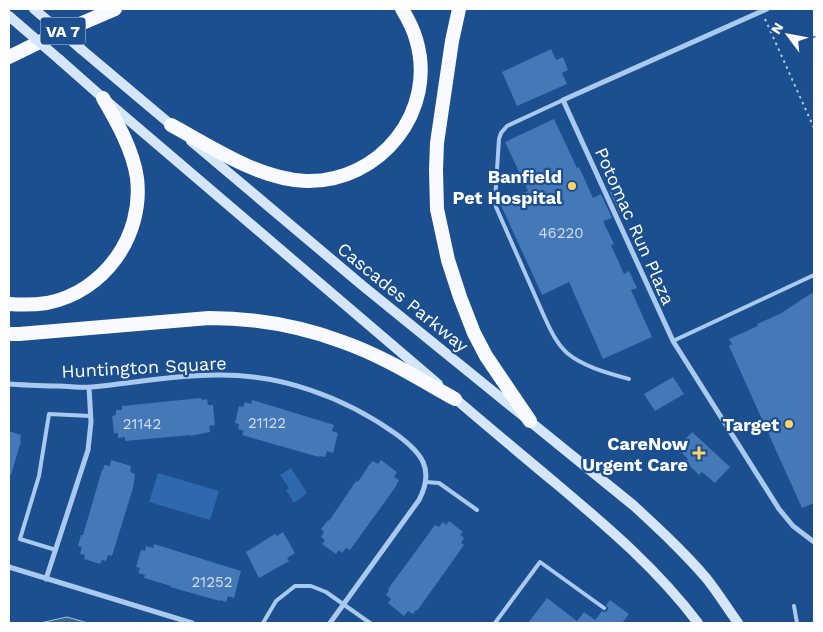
<svg xmlns="http://www.w3.org/2000/svg" width="823" height="632" font-family="'Work Sans',sans-serif">
<rect width="100%" height="100%" fill="#1b4f8f"/>
<!-- green -->
<path fill="#2e69ad" d="M291,468L307,493L294,503L286,490L289,488L280,475Z
M158,473L219,491L210,520L149,502Z"/>
<!-- water -->
<path fill="#3c6290" stroke="#9cc4f0" d="M67,617L88,623H40Z"/>
<!-- building -->
<path fill="#4478b7" d="M551,49L556,60L563,57L568,70L562,73L567,84L517,106L502,72Z
M554,119L577,168L579,167L593,198L601,194L612,218L603,221L614,244L611,245L624,274L629,271L637,288L631,290L652,337L603,359L569,282L542,295L500,203L528,191L505,142Z
M617,187L628,210L620,214L609,191Z
M814,292V503L802,508L729,346L732,344L729,339L758,326L757,324L780,314L804,298Z
M673,377L684,394L655,411L644,394Z
M201,398L202,400L207,399L208,405H213L215,425L209,426L210,432L190,436V435L125,441V437L118,438V433H114L112,416L116,415V410H122V406Z
M252,400L334,425L332,431L338,433L333,453L327,451L325,457L319,456V457L242,435L244,431L238,429L239,424L235,423L239,406L243,407L245,402L251,404Z
M9,431L21,435L20,441H21L11,475H9Z
M692,432L730,467L715,483L702,472L699,475L686,462L688,459L677,448Z
M111,460L131,466L130,472L135,474L133,488L112,556L108,555L106,561L102,560L100,564L84,559L85,555L80,554L82,547L78,546L81,535H83L102,470H103L104,465L110,466Z
M381,460L397,472L394,477L399,480L396,485H397L350,550L346,548L342,553L339,550L336,554L322,544L325,540L321,537L324,532L321,529L328,520L329,521L356,481L358,482L369,465L373,461L378,464Z
M449,521L463,532L460,535L464,538L461,543L464,545L417,611L416,610L413,614L408,611L404,616L388,603L391,599L386,595L389,590L388,589L435,525L439,527L443,522L446,525Z
M283,532L295,553L287,558L289,561L259,578L246,552L275,534L277,536Z
M154,544L241,571L234,598L228,596L226,602L220,600V601L170,587L171,586L144,578L145,575L138,573L140,568L136,567L141,550L145,551L146,546L153,548Z
M547,598L577,621L584,612L595,620L602,611L604,612L607,611L608,608L606,605L610,600L629,614L622,623H528Z"/>
<g fill="none" stroke-linecap="round" stroke-linejoin="round">
<!-- path -->
<path stroke="#a9c9ee" stroke-width="2" stroke-dasharray="2.5 4" stroke-linecap="butt" d="M765,19L814,128"/>
<!-- service -->
<path stroke="#a9c9ee" stroke-width="4" d="M563,100L507,126L501,133L499,139L495,200L496,207L544,316C550,329 556,343 567,353C584,367 608,373 629,379
M673,341L814,275
M426,482L439,483L477,510
M56,550L20,539L39,476L49,414L91,416
M794,606L797,623
M263,623L276,601L295,586H311L326,592L370,623
M495,623L540,562L604,608"/>
<!-- minor -->
<path stroke="#a9c9ee" stroke-width="5" d="M767,9L563,100L673,341L779,509L793,526L814,542
M9,384C25,385 42,386 58,386C69,386 81,388 92,387C133,383 174,375 216,375C281,374 344,397 396,434C422,453 435,469 419,500L330,623
M9,567L192,623
M46,579L88,450L91,422L89,387"/>
<!-- secondary -->
<path stroke="#d6e6fa" stroke-width="10" d="M81,49L176,129
M60,60L103,98L438,384
M191,141L363,286L633,505C659,529 684,552 707,579C718,593 728,609 738,623
M451,395C487,426 523,456 559,486C610,529 658,570 698,623"/>
<!-- trunk -->
<path stroke="#f8faff" stroke-width="14" d="M459,9L452,41L437,143L436,170L437,209L448,260L460,297L474,333L486,356L530,421
M9,57L52,36L115,9
M171,125C212,147 258,179 306,181C380,183 438,111 416,39C413,28 408,19 402,9
M9,304C22,305 34,305 47,303C104,292 144,236 137,178C133,150 117,122 103,98
M9,334H19L209,318C255,318 300,326 343,342C383,356 419,379 455,399"/>
<!-- secondary-bridge -->
<path stroke="#d6e6fa" stroke-width="10" d="M34,9L81,49
M9,16L60,60"/>
</g>
<!-- markers -->
<g fill="#ffd166" stroke="#1b4f8f" stroke-width="2">
<circle cx="572" cy="186" r="5"/>
<circle cx="789" cy="424" r="5"/>
<path d="M696.5 445.5h5v5h5v5h-5v5h-5v-5h-5v-5h5z"/>
</g>
<g text-anchor="middle" dominant-baseline="central" stroke-width="4.5" stroke-linejoin="round" paint-order="stroke">
<!-- number labels -->
<g font-size="15" fill="#d0dded">
<text x="561" y="233">46220</text>
<text x="267" y="423">21122</text>
<text x="142" y="424">21142</text>
<text x="212" y="582">21252</text>
</g>
<!-- shield labels -->
<rect fill="#1b4f8f" stroke="#bbcadd" stroke-width="1" x="40.5" y="17.5" width="45" height="27" rx="4"/>
<g font-size="16" font-weight="bold" fill="#fff">
<text x="63" y="31">VA 7</text>
</g>
<!-- poi labels -->
<g font-size="18" font-weight="bold" fill="#fff" stroke="#1b4f8f" text-anchor="end">
<text x="562" y="176">Banfield<tspan x="562" dy="21">Pet Hospital</tspan></text>
<text x="779" y="424">Target</text>
<text x="688" y="443">CareNow<tspan x="688" dy="21">Urgent Care</tspan></text>
</g>
<!-- street labels -->
<g font-size="18" fill="#fff" stroke="#1b4f8f">
<text transform="translate(635 226) rotate(66)">Potomac Run Plaza</text>
<text transform="translate(403 297) rotate(39)">Cascades Parkway</text>
<text transform="translate(144 367) rotate(-3)">Huntington Square</text>
</g>
</g>
<!-- border -->
<rect width="823" height="632" fill="none" stroke="#ffffff" stroke-width="20"/>
<!-- north arrow -->
<g transform="translate(788 35) rotate(302)" stroke="#1b4f8f" stroke-width="4" paint-order="stroke">
<path d="M0-4L9 19L0 12L-9 19Z" fill="#ffffff"/>
<text y="-8" font-size="14" font-weight="bold" text-anchor="middle" fill="#ffffff">N</text>
</g>
</svg>
